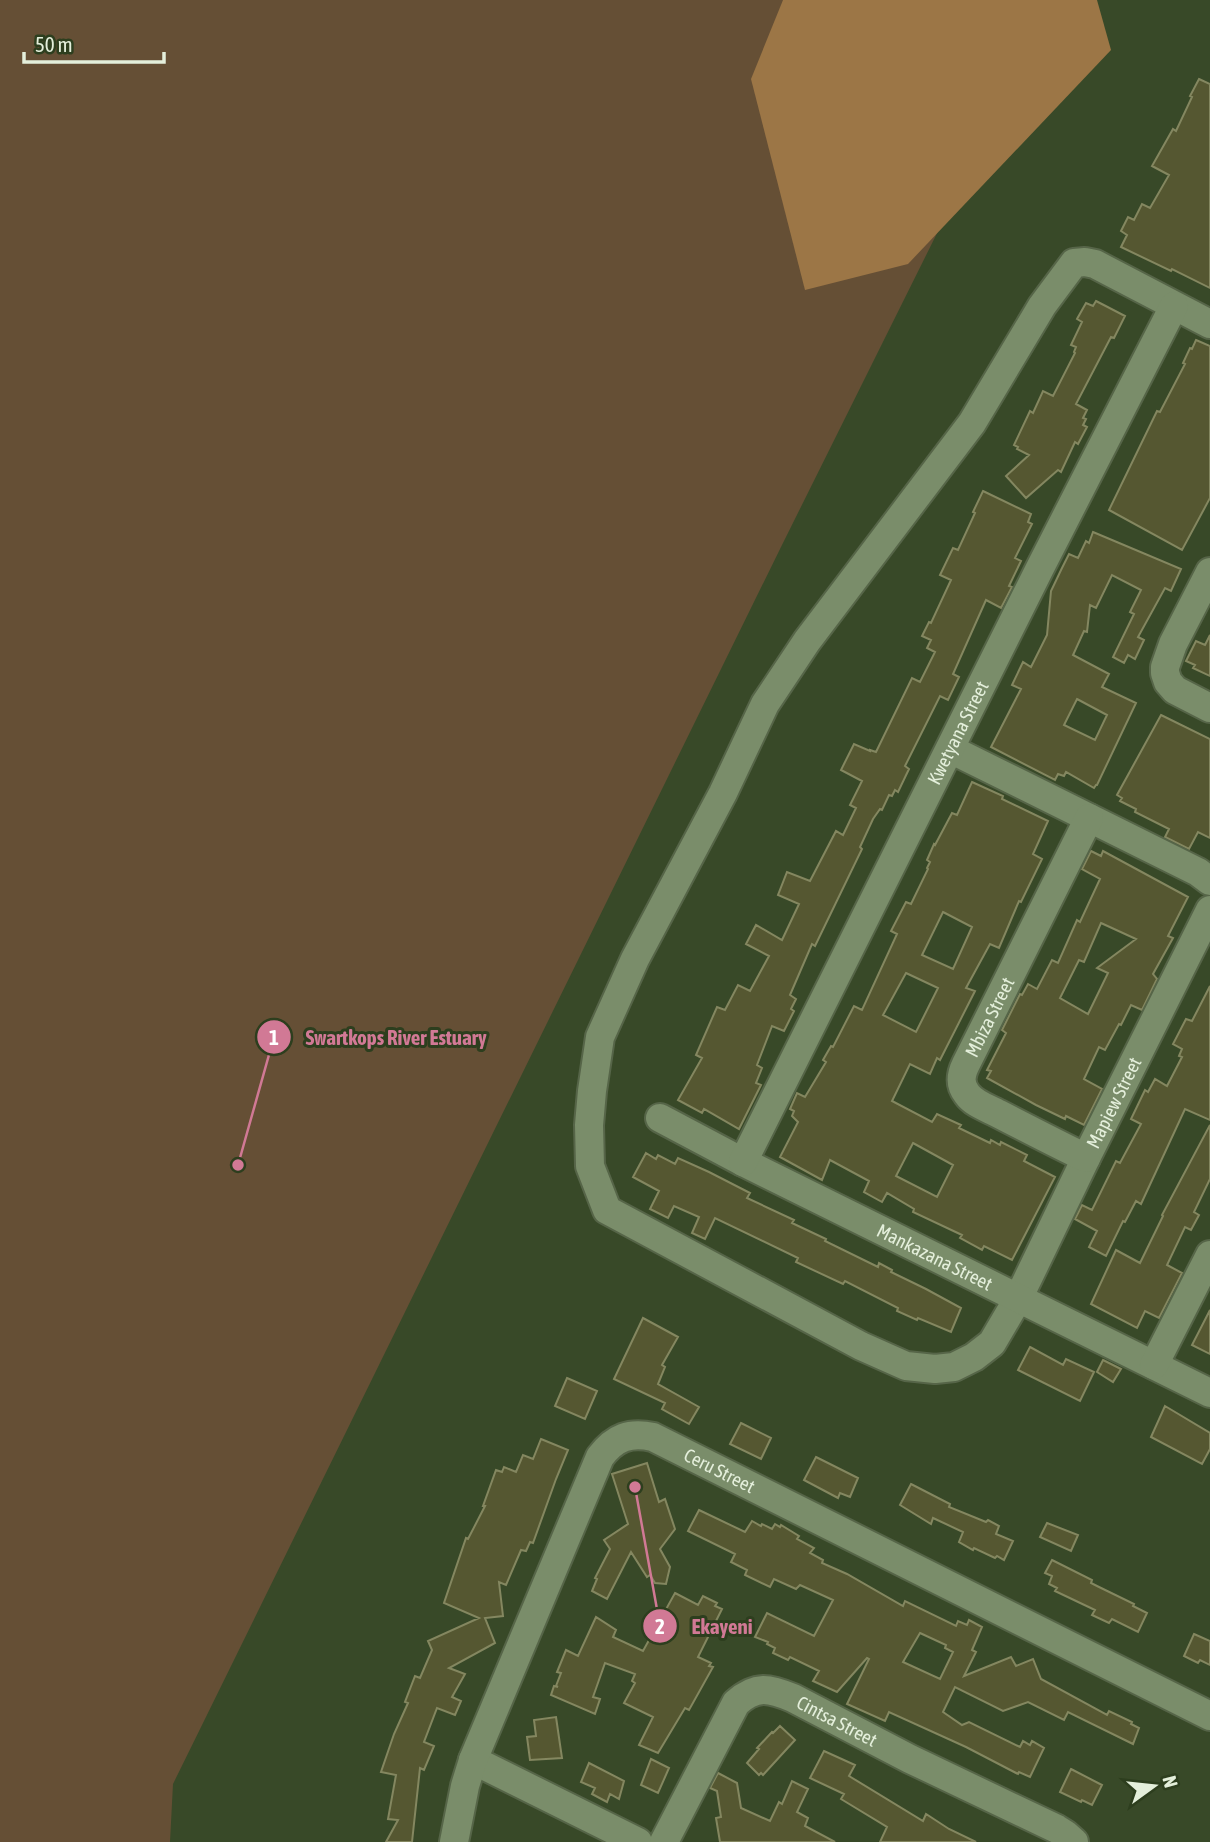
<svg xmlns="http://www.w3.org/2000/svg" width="1210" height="1842" font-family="'Asap Condensed',sans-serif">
<rect width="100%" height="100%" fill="#384928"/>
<!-- green -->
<path fill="#654f35" d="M0,0H1053L781,547L173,1784L170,1842H0Z"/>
<!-- forest -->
<path fill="#9c7646" d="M783,0H1097L1111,50L908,264L805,290L751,79Z"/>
<!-- building -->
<path fill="#555731" stroke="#848760" stroke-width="2" fill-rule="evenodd" d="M1199,79L1210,84V288L1172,269L1171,271L1121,247L1127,235L1121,231L1128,217L1134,220L1142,204L1150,208L1169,175L1152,166L1173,129L1176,131L1192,97L1190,96Z
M1096,301L1125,316L1114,338L1111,337L1076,404L1087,410L1083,418L1086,419L1083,425L1087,427L1078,444L1075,442L1061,472L1058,470L1026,498L1006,476L1029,455L1017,449L1018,447L1014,445L1030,411L1033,413L1043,391L1053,396L1075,353L1074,352L1076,347L1071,345L1082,322L1077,319L1086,303L1093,306Z
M1196,340L1210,346V498L1182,550L1109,510L1157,411L1160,412L1185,364L1183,363L1190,348L1192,349Z
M983,491L1031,514L1028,522L1032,524L1015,558L1021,561L1009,586L1012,587L1001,608L986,600L953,674L959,677L948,700L940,696L905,766L909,769L898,792L895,790L892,796L889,795L882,810L880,809L873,819L860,847L862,849L815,946L812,944L790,995L796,999L791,1009L794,1011L784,1031L772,1026L757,1065L762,1068L756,1083L761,1085L739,1129L704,1109L702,1113L678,1100L702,1058L696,1055L717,1007L725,1010L738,985L750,991L769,956L746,944L756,925L782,940L799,904L778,895L787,872L810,881L836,831L843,835L856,808L850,805L862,781L841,770L854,744L870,751V750L876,752L912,678L920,682L935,652L927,648L931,640L922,636L929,622L931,623L951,580L940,575L953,548L958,550L975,513L973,512Z
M1093,532L1181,569L1171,591L1165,588L1138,637L1144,640L1135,659L1128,655L1124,663L1113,657L1134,614L1130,612L1141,590L1112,575L1096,608L1090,605L1087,632L1084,631L1073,655L1109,674L1102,687L1136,703L1097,785H1096L1094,788L1066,772L1064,776L1058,774L1055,780L991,747L1021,689L1012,685L1023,662L1031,667L1047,635L1051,591L1062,568L1069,554L1078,558L1086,541L1089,543ZM1077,699L1107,715L1095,740L1064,725Z
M1210,635V676L1193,668L1195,665L1186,661L1196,641L1205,645Z
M1161,715L1210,739V838L1198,832L1189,849L1165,837L1169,829L1135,812L1136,809L1120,801L1122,798L1117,795Z
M972,782L1003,796L1002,799L1048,821L1033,854L1042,859L1021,902L1019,901L999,948L990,944L966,988L975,991L940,1060L937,1058L930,1074L910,1064L892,1101L932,1122L937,1114L961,1125L959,1128L990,1143L991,1140L1000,1145L1001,1142L1027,1155L1024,1161L1055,1177L1012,1260L984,1246L982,1250L960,1238L962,1235L913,1212L914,1209L887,1193L882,1202L864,1192L869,1181L830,1160L822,1180L780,1157L798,1122L792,1116L794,1111L790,1109L797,1093L805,1097L826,1062L823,1060L831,1046L833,1047L854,1006L862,1010L897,934L891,931L906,902L911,904L928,869L927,868L930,862L927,860L934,844L935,845L952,813L957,815ZM943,912L972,927L953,969L922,955ZM906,973L938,988L916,1032L883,1015ZM913,1143L953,1165L937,1197L896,1176Z
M1091,851L1101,856L1103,851L1188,897L1168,936L1173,938L1153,974L1157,979L1142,1010L1131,1005L1121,1025L1119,1024L1105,1050L1099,1047L1084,1079L1102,1089L1084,1125L1066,1116L1065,1119L1036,1105L987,1078L991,1071L987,1070L1006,1033L1002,1030L1020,994L1022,995L1028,984L1037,989L1052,960L1058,963L1077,920L1080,922L1100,879L1082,869ZM1101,923L1136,939L1097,968L1108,973L1088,1014L1060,998L1079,960L1084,962Z
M1210,986V1120L1185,1109L1141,1204L1136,1201L1125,1222L1123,1221L1106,1256L1089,1247L1097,1231L1075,1219L1082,1205L1092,1210L1116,1161L1120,1163L1141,1124L1131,1119L1145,1090L1148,1092L1155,1079L1167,1086L1182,1057L1179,1056L1182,1049L1173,1044L1186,1019L1192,1021Z
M1210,1125V1179L1194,1212L1199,1215L1191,1230L1185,1227L1167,1265L1182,1273L1159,1318L1145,1311L1137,1328L1091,1304L1116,1250L1140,1263L1163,1216L1162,1215Z
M646,1153L656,1159L658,1155L675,1164L678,1158L709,1172L750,1193L747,1198L794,1220L792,1223L826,1239L825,1241L878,1267L879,1263L892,1270L891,1272L926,1289L961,1308L951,1332L918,1318L917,1320L897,1311L898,1308L845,1281L843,1284L796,1262L798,1258L715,1218L705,1239L692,1233L699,1217L674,1206L668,1218L650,1209L659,1191L633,1177Z
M1210,1310V1354L1192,1345Z
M643,1318L678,1337L662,1365L665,1367L658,1384L699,1407L689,1424L662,1409L665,1403L614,1379Z
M1030,1347L1063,1365L1066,1359L1094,1372L1080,1401L1018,1370Z
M1103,1360L1121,1369L1113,1382L1097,1372Z
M567,1378L597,1391L585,1419L555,1406Z
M1165,1406L1210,1433V1449L1202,1464L1151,1437Z
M741,1423L771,1438L761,1459L730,1444Z
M541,1439L568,1450L556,1479L533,1543L530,1542L526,1551L521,1550L506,1585L499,1582L503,1616L485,1618L495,1643L449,1668L465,1674L452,1697L461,1701L455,1715L437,1708L424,1742L434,1746L424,1770L420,1768L412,1842H386L398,1820L388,1819L396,1775L381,1772L394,1734L408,1703L405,1702L415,1676L420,1678L432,1650L428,1641L479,1618L444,1603L466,1538L468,1539L485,1506H483L496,1470L502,1472L504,1467L516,1472L523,1455L533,1459Z
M816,1457L858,1478L850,1497L840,1493L838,1498L804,1480Z
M647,1463L659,1502L665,1499L675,1529L660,1549L670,1567L666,1584L655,1583L650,1575L647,1577L631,1552L607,1599L592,1591L597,1579L595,1578L610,1549L604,1540L628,1524L612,1474Z
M911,1484L950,1504L949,1507L986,1522L988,1520L999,1526L996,1534L1013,1541L1004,1560L997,1556L995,1558L974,1548L973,1550L959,1542L963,1532L933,1518L931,1524L900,1505Z
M699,1510L745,1532L752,1521L761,1526L762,1524L772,1529L775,1524L780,1527L781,1525L799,1536L797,1539L814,1548L810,1553L823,1560L822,1563L847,1574L903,1606L905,1601L956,1626L958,1621L967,1625L969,1620L982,1627L972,1650L976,1652L964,1676L1011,1657L1016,1666L1033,1659L1041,1679L1107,1715L1109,1711L1132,1722L1131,1724L1139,1728L1133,1744L1068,1712L1064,1720L1028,1702L1003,1711L955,1687L943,1712L962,1725L969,1722L1020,1747L1023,1741L1030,1745L1032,1741L1044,1748L1030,1777L1019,1772L1018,1774L966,1747L889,1712L885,1721L847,1704L869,1659L867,1658L837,1692L813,1681L819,1671L790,1657L788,1660L773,1653L775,1648L767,1644L768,1642L755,1637L767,1613L814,1636L833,1600L800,1585L796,1589L774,1579L770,1587L745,1575L747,1570L731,1562L735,1554L688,1531ZM920,1633L946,1645L945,1648L953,1652L940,1679L903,1662Z
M1047,1523L1078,1535L1071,1551L1040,1537Z
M1052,1560L1092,1580L1091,1583L1097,1586L1134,1604L1133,1606L1147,1613L1138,1632L1112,1619L1109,1623L1092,1615L1095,1610L1055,1591L1057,1588L1049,1584L1052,1576L1045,1573Z
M675,1593L698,1605L703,1596L717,1603L715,1606L722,1609L698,1657L711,1663L709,1666L713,1667L689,1710L685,1708L658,1753L639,1745L653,1717L624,1703L635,1683L632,1681L635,1674L605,1663L593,1697L600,1699L595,1714L551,1695L554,1686L558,1687L556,1686L561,1673L557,1672L566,1650L578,1656L596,1617L616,1630L613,1637L643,1651Z
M1194,1634L1210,1641V1665L1200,1660L1198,1663L1184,1656Z
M556,1717L562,1758L530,1760L527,1737L536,1736L534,1720Z
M780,1726L795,1740L763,1775L761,1773L759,1775L747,1763L759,1749L757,1748L772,1732L773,1733Z
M824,1751L855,1765L849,1776L923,1821L926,1814L949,1829L976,1842H880L887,1827L841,1799L844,1794L810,1778Z
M651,1759L669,1768L658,1793L641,1785Z
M589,1763L624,1781L619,1799L610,1794L607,1802L592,1794L595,1788L581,1782Z
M1071,1769L1102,1785L1092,1805L1082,1800L1081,1802L1060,1792Z
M718,1773L737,1783L741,1808L770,1821L779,1802L782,1804L792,1781L808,1789L797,1812L808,1818L805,1826L835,1842H720L716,1818L721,1817L717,1791L710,1788Z"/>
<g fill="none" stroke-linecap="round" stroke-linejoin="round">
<defs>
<g id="minor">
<path id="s1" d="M1210,324L1095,264L1085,262L1074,263L1042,306L972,423L807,641L765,704L723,793L635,959L600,1037L592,1091L589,1125L590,1166L607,1210L861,1346L906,1366L935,1369L954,1367L974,1357L992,1343L1019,1297L1086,1158L1210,910"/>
<path d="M1210,572L1173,644L1165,667V673L1168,682L1175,690L1210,708"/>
<path d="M950,749L1198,872L1210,881"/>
<path id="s2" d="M660,1118L743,1162L1210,1393"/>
<path id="s3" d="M1086,1158C1057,1144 1028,1129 999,1114C988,1108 974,1104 967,1094C959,1084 961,1074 966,1064L1089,818"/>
<path id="s4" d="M743,1162L1040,568L1174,306"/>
<path d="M1154,1365L1210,1255"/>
<path d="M473,1760L638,1842"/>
<path id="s5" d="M454,1842L465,1786L473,1760L600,1457C615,1437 630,1432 653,1437L1210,1716"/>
<path id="s6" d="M664,1842L736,1703C756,1685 769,1688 793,1698L910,1759L1057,1829L1065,1834L1074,1842"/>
</g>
</defs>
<!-- minor casing -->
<use href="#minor" stroke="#566548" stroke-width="32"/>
<!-- minor -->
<use href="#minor" stroke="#7a8d6a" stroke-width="28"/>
</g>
<g text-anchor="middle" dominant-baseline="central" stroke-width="6" stroke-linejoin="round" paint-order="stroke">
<!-- street labels -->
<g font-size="19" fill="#e4efdb" stroke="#2d3e1e">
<text stroke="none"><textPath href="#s4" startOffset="480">Kwetyana Street</textPath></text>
<text stroke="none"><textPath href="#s3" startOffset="220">Mbiza Street</textPath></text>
<text stroke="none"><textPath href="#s1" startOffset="1939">Mapiew Street</textPath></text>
<text stroke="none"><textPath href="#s2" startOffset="308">Mankazana Street</textPath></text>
<text stroke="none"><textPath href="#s5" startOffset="548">Ceru Street</textPath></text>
<text stroke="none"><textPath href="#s6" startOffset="268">Cintsa Street</textPath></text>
</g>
</g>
<!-- callouts -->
<path fill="none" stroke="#d17995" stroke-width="2.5" d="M238 1165L274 1037M635 1487L660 1626"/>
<g fill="#d17995" stroke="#2d3e1e" stroke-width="2.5">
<circle cx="238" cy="1165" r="7"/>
<circle cx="635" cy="1487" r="7"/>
<circle cx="274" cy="1037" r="18"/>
<circle cx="660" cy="1626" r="18"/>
</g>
<g font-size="21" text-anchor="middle" font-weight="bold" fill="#fff">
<text x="274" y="1045">1</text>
<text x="660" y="1634">2</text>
</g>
<g font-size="21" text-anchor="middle" font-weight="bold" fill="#d17995" stroke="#2d3e1e" stroke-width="6" stroke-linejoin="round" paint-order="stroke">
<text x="396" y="1045">Swartkops River Estuary</text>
<text x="722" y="1634">Ekayeni</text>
</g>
<!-- north arrow -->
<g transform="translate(1154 1786) rotate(75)" stroke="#2d3e1e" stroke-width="5" paint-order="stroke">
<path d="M0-5L12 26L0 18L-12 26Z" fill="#e4efdb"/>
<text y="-10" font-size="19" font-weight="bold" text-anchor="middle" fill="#e4efdb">N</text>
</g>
<!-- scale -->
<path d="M24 52v10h140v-10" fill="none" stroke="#e4efdb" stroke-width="3.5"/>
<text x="35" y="52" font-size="21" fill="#e4efdb" stroke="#2d3e1e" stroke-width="5" paint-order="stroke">50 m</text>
</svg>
